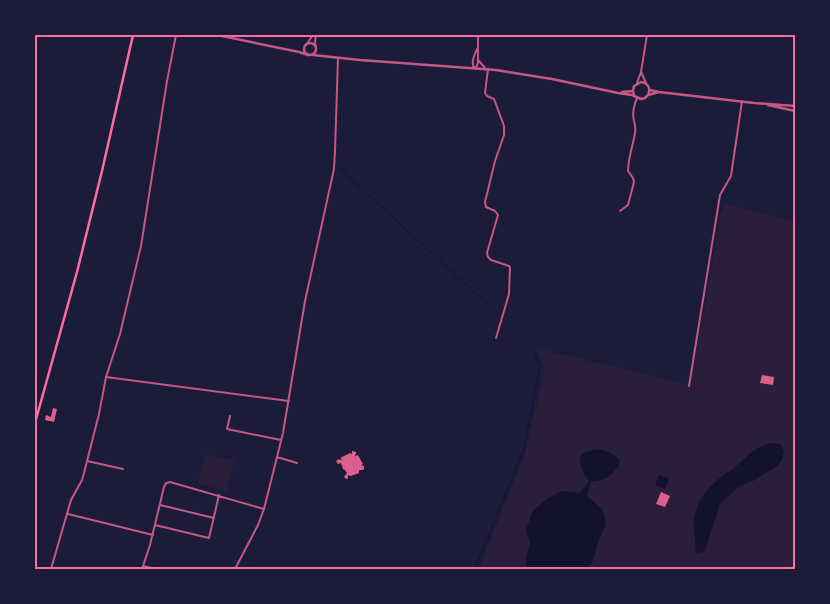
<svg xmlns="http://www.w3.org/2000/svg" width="830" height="604" font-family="'Roboto Condensed',sans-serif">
<rect width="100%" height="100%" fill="#1b1b3a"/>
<!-- green -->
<path fill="#2a1e3b" d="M724,204L795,221V569H479L526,451L545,366L536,348L689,385L703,317L720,215L723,212Z
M205,454L234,460L227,491L198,484Z"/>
<!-- water -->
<path fill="#12122b" d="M773,443L779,444L782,446L784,452L782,460L777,466L755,480L738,487L723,501L719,505L717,514L705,550L700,553H697C694,548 696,544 695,538C689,510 703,491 724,475C728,472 731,471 734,468C746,457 756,445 773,443Z
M597,449C606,451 614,453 620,460C619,472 602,483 591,481L587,496C592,501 600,506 603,512C610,524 601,534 597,545C594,555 595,563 586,569H526V561L530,542L527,535L526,529L533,511L544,501L557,493L563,491L580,493L589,481C583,474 580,467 580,457L583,453Z
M659,475L669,479L665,489L655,485Z"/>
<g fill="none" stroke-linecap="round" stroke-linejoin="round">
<!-- stream -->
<path stroke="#12122b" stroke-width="1" d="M338,167L486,303
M475,569L524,449L540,367L535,353"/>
</g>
<!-- building -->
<path fill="#dd5f8e" d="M762,375L774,377L773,385L760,383Z
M53,408L57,409L54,422L45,420L46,415L51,417Z
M352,451L356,452V454L355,455V456L358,455L363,464L361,465L364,466V469L363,470H359V473L351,476L348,475V478L346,479L344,477L347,473L345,470L343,469L341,463L338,464L336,461L339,459L340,460H342L340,458L350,453L352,454Z
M661,492L670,496L665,507L656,504Z"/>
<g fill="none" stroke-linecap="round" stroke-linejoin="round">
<!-- path -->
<path stroke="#ff6b9d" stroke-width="0.5" d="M793,569L795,564"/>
<!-- minor -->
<path stroke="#c65784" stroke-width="2" d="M316,35L315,43L316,47
M306,45L313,35
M479,61L486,69
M474,68L477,66L478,62V35
M474,68C471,62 474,56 477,49
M488,69L485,93L487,96L494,99L504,126V135L495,161L485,202L486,207L495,211L498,215L487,253L488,257L491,260L509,266L510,267L509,294L496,338
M641,72L646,83
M637,83L641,72L647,35
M620,211L628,205L634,182L633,178L628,171C628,158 633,146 635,133C636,128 635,125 634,121C632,113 634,105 637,98
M106,377L289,401
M689,386L720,195L731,176L742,101
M230,416L227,429L281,440
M277,457L297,463
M87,461L123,469
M160,505L214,518
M68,514L153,535
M155,525L209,538L219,495
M143,566L156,569
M51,569L71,500L82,480L84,473L99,414L106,377L120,334L141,246L167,81L176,35
M142,569L150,545L164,487L166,483L170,482L264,509
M235,569L258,525L264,509L283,433L305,301L334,169L335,151L338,58"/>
<!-- tertiary -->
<path stroke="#c65784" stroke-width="2.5" d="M217,35L299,52L308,55
M304 49a6 6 0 1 1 12 0a6 6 0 1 1-12 0Z
M313,55L360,60L496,70L552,79L618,93L632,95L641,99L645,98L648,95L659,92
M650,90L659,92L754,103L795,106
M622,92L633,91
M634,95L633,91L634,86L641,82C648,83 651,88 648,95
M768,105L795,111"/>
<!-- secondary -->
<path stroke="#ff6b9d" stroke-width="2.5" d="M35,423L77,272L102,171L133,35"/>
</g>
<!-- border -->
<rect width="830" height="604" fill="none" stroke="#1b1b3a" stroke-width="72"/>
<rect x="36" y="36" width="758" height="532" fill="none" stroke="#ff6b9d" stroke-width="2"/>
</svg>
